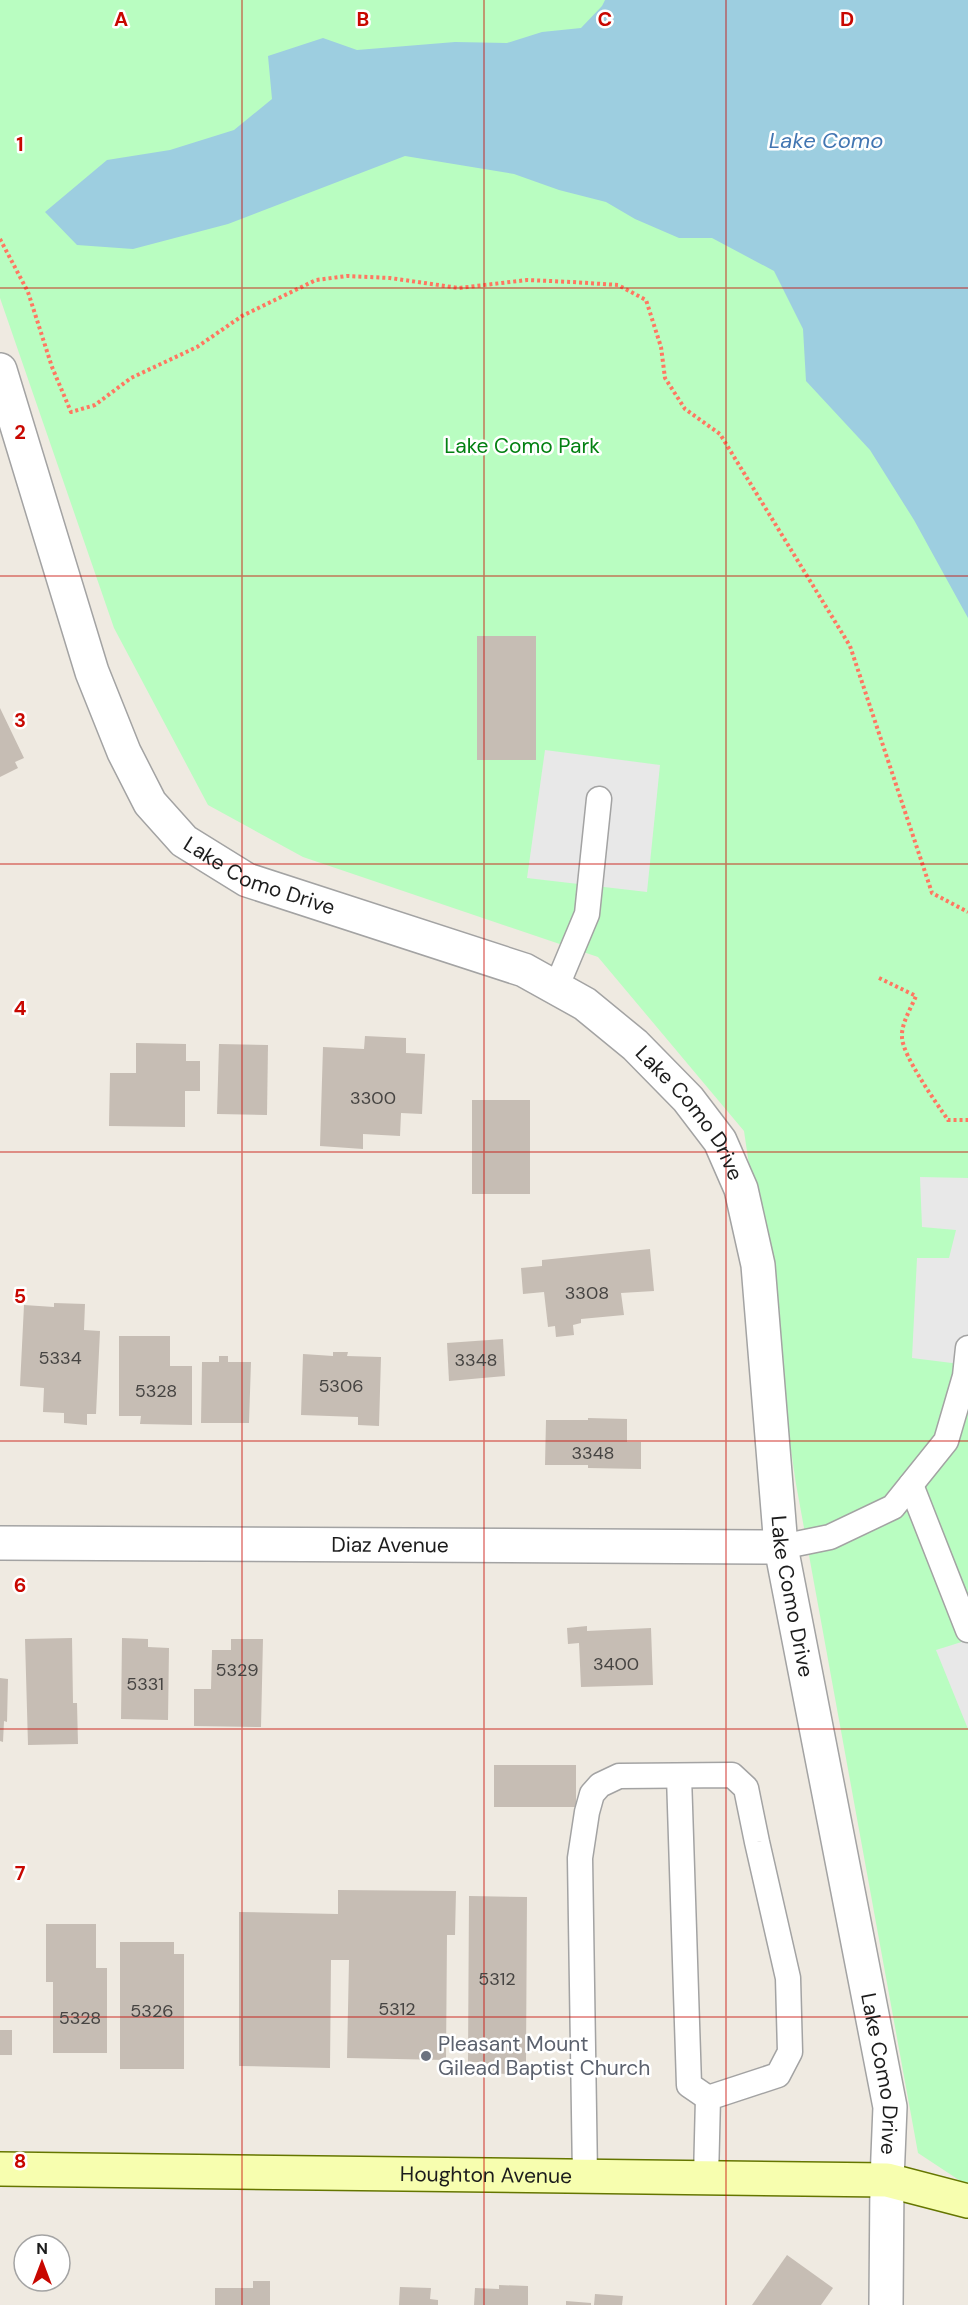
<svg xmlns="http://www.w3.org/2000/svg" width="968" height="2305" font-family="'DM Sans',sans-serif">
<rect width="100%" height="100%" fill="#efeae1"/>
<path fill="#b9fdc1" d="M0 0H968V2186L918 2153 796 1484 744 1131 598 957 303 857 208 805 114 628 0 298Z"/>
<g fill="#e8e8e8">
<path d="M545 750 660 765 647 892 527 878Z"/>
<path d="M920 1177 968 1178V1365L912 1358 917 1258H949L956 1230 922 1227Z"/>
<path d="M968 1640V1729L936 1650Z"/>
</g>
<path fill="#9dcee0" d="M605 0H968V618L914 520 870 450 806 381 803 329 774 271 712 238H679L635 219 606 202 559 190 514 174 405 156 228 224 133 249 77 245 45 212 107 160 170 150 234 130 272 99 268 56 323 38 357 50 455 42 507 43 542 32 581 28 602 6Z"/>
<g fill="#c6bdb4">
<rect x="477" y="636" width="59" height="124"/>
<path d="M0 708 24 758 15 762 18 768 0 777Z"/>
<path d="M365 1036 406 1038V1053L425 1054 422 1114 401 1113 400 1136 363 1134V1149L320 1146 323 1047 364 1049Z"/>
<path d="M136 1043 186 1044V1061H200V1091H185V1127L109 1126 110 1073H136Z"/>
<path d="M219 1044 268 1045 267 1115 217 1114Z"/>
<rect x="472" y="1100" width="58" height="94"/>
<path d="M650 1249 654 1291 621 1293 624 1315 581 1319V1323L573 1325 574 1335 556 1337 555 1326 548 1327 544 1292 523 1294 521 1268 542 1266V1260Z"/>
<path d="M54 1303 85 1304 84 1330 100 1331 96 1414H87V1425L64 1423V1413L43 1412 44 1388 20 1386 24 1305 54 1307Z"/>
<path d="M119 1336H170V1366H192V1425L140 1424 141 1416H119Z"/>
<path d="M503 1339 505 1376 449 1381 447 1343Z"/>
<path d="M333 1352H348L347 1356 381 1357 379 1426 358 1425V1417L301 1415 303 1354 333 1356Z"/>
<path d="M219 1356H228V1362H251L249 1423H201L202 1362H219Z"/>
<path d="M588 1418 627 1419V1442H641V1469L588 1468V1465H545L546 1420H588Z"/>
<path d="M587 1626V1631L651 1628 653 1685 581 1687 579 1643 568 1644 567 1628Z"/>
<path d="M72 1638 73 1703H77L78 1744 28 1745 25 1639Z"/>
<path d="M122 1638 148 1639V1647L169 1648 168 1720 121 1719Z"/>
<path d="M231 1639H263L261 1727 194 1726V1689H211L212 1650H231Z"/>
<path d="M0 1678 8 1679 7 1722 4 1721 3 1742 0 1741Z"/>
<rect x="494" y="1765" width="82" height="42"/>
<path d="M338 1890 456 1891 455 1935H447L446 2060 347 2058 349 1960H331L330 2068 239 2066V1912L338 1914Z"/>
<path d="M469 1896 527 1897 526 2062H511V2074L481 2073V2062H468Z"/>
<path d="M46 1924H96V1968H107V2053H53V1982H46Z"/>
<path d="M120 1942H174V1954H184V2069H120Z"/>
<rect x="0" y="2030" width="12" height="25"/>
<path d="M787 2255 833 2288 821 2305H752Z"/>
<path d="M253 2281H270V2305H215V2288H253Z"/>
<path d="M499 2285 528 2286V2305H474L475 2288 499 2289Z"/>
<path d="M400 2287 431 2288 430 2299 438 2300V2305H399Z"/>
<path d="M595 2294 623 2296 622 2305H594Z"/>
<path d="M566 2301 591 2303V2305H566Z"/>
</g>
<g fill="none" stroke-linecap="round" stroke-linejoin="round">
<g stroke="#a3a3a3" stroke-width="27">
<g id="lane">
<path d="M556 988 587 914 599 799"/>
<path d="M911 1485 968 1630"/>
<path d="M781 1547 830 1537 893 1507 946 1441 965 1376 968 1348"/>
<path d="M679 1776 689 2085 708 2098"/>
<path d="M585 2176 580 1858 587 1812 592 1794 600 1785 619 1776 732 1775 746 1788 757 1842 788 1978 790 2052 778 2075 708 2098 706 2178"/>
</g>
</g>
<g stroke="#a3a3a3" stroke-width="36">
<g id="street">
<path id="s1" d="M0 370 92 672 124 752 150 803 184 841 247 880 524 970 585 1004 635 1045 688 1099 720 1141 741 1189 758 1265 781 1547 890 2107 887 2180 886 2305"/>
<path id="s2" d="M0 1543 781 1547"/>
</g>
</g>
<g stroke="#657600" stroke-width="36">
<g id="secondary">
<path id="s3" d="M0 2169 887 2180 968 2201"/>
</g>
</g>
<g stroke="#ff7761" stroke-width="4" stroke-dasharray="3 3" stroke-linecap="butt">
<path d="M0 239 28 292 52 367 71 412 95 405 131 378 197 347 242 316 316 280 347 276 390 278 459 288 527 280 572 282 618 285 646 300 661 347 665 378 685 409 720 434 850 646 932 893 968 912"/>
<path d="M879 978 916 996C911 1008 901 1024 902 1037 902 1055 937 1104 948 1120H968"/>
</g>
<use href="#lane" stroke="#fff" stroke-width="24"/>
<use href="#street" stroke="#fff" stroke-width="33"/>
<use href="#secondary" stroke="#f7feaf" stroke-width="33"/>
</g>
<path fill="none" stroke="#c80700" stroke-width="1.5" stroke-opacity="0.55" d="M242 0V2305M484 0V2305M726 0V2305M0 288H968M0 576H968M0 864H968M0 1152H968M0 1441H968M0 1729H968M0 2017H968"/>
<circle fill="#6b7280" stroke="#fff" stroke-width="2" cx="426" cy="2056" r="6"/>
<g text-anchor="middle" stroke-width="5" stroke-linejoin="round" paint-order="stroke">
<g font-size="18" fill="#464442">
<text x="373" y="1104">3300</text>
<text x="587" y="1299">3308</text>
<text x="60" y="1364">5334</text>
<text x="476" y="1366">3348</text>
<text x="341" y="1392">5306</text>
<text x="156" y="1397">5328</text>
<text x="593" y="1459">3348</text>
<text x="616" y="1670">3400</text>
<text x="237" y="1676">5329</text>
<text x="145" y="1690">5331</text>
<text x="497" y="1985">5312</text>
<text x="397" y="2015">5312</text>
<text x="152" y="2017">5326</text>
<text x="80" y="2024">5328</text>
</g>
<g font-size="21" fill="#038112" stroke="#fff">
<text x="522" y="453">Lake Como Park</text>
</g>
<g font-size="21" fill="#1c1c1c" stroke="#fff">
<text dy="7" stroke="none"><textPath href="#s1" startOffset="594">Lake Como Drive</textPath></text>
<text dy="7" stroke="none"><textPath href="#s1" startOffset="1098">Lake Como Drive</textPath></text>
<text dy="7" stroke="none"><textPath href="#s2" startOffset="390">Diaz Avenue</textPath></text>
<text dy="7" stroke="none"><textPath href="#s1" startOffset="1602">Lake Como Drive</textPath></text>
<text dy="7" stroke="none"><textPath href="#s1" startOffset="2088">Lake Como Drive</textPath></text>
<text dy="7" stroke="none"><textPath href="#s3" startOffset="486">Houghton Avenue</textPath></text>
</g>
<g font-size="21" fill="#5b616d" stroke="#fff" text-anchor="start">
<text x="438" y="2051">Pleasant Mount<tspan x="438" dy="24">Gilead Baptist Church</tspan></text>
</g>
<g font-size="22" font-style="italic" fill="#4276b2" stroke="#fff">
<text x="826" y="148">Lake Como</text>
</g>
</g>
<g font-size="20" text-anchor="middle" font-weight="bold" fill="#c80700" stroke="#fff" stroke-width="5" stroke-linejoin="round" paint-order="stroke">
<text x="121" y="26">A</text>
<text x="363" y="26">B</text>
<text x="605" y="26">C</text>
<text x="847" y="26">D</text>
<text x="20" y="151">1</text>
<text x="20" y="439">2</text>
<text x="20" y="727">3</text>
<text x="20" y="1015">4</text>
<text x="20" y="1303">5</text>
<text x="20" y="1592">6</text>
<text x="20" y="1880">7</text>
<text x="20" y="2168">8</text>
</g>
<g transform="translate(42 2263)"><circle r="28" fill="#ffffff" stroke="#a4a4a4" stroke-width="1.5"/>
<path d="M0-4.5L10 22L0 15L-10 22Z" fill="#c80700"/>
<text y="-9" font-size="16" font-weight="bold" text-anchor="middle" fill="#1c1c1c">N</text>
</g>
</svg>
